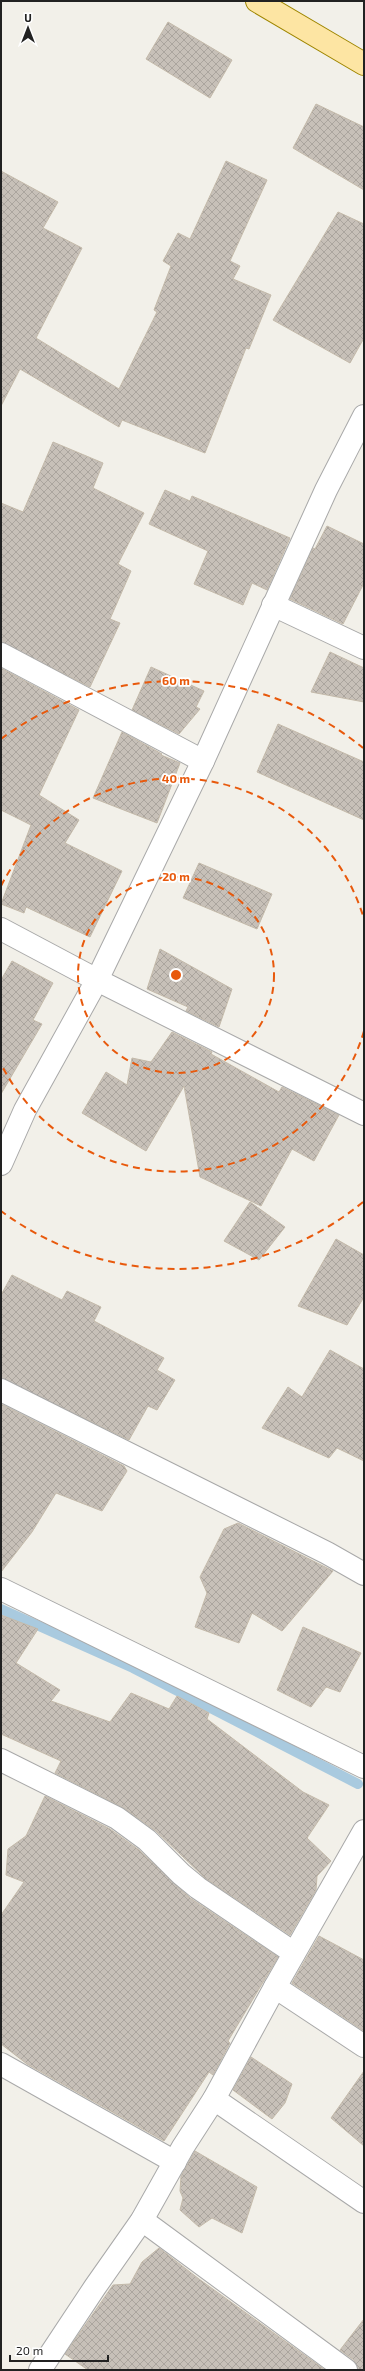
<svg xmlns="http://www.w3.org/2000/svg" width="365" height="2371" font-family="'Exo 2',sans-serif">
<defs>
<pattern id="building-cross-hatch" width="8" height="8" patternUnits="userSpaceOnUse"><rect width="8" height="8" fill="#c7c0b8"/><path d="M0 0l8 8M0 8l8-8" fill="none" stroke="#aba59e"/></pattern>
</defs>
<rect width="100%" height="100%" fill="#f2f0e9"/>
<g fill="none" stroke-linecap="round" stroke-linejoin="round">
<path stroke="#a9cadf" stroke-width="10" d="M1 1609 133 1668 358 1784"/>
</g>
<g fill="url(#building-cross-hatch)" stroke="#c4baaa">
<path d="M168 22 232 60 210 98 146 59Z"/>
<path d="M316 104 364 127V190L293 148Z"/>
<path d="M226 161 267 180 230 261 240 266 233 279 271 295 249 349 246 348 205 453 122 420 119 427 20 369 1 406V171L58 202 43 228 82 248 36 338 119 389 157 312 154 310 171 266 163 261 178 233 190 239Z"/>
<path d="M338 212 364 224V338L350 363 273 320Z"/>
<path d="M53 442 103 463 93 488 144 513 118 564 131 571 110 619 120 623 90 687 1 642V503L23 512Z"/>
<path d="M165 490 190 501 192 496 290 538 267 590 252 583 243 605 194 584 208 551 149 524Z"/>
<path d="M327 526 364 544V583L343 624 290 599 313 548 315 549Z"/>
<path d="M330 652 364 668V702L311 692Z"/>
<path d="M151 667 204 691 196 707 200 709 179 734 132 710Z"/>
<path d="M1 668 79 710 39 795 79 820 65 843 122 871 90 937 26 907 24 913 1 904 31 825 1 810Z"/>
<path d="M278 724 364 762V820L257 772Z"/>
<path d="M122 732 162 754 161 755 180 763 157 823 93 798Z"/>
<path d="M199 863 272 894 257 929 183 898Z"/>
<path d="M160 949 232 989 219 1027 186 1011 188 1007 147 989Z"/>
<path d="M12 961 53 983 33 1020 42 1024 1 1094V980Z"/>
<path d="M172 1032 212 1052 211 1054 279 1092 282 1087 339 1115 314 1161 292 1149 261 1206 200 1177 184 1086 146 1151 82 1113 106 1072 127 1085 132 1058 151 1062Z"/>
<path d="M250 1202 285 1227 259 1260 224 1241Z"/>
<path d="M336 1239 364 1255V1297L347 1325 298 1306Z"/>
<path d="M12 1275 62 1300 67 1291 101 1307 94 1321 164 1358 157 1370 175 1380 157 1410 148 1406 129 1440 1 1378V1295Z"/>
<path d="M330 1350 364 1369V1461L337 1448 329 1458 262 1428 288 1387 302 1397Z"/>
<path d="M1 1404 124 1466 127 1471 102 1511 56 1493 32 1532 1 1572Z"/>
<path d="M238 1523 333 1571 282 1631 252 1613 239 1643 195 1627 207 1593 200 1577 224 1529Z"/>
<path d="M1 1615 38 1629 16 1663 60 1690 51 1701 110 1722 131 1693 169 1709 177 1696 209 1713 207 1719 303 1792 329 1805 307 1838 331 1861 317 1876 316 1890 290 1935 205 1878 156 1831 124 1808 55 1773 61 1761 1 1734Z"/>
<path d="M303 1627 361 1653 340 1692 326 1687 311 1707 277 1690Z"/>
<path d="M45 1796 110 1829 139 1850 190 1898 278 1957 228 2041 230 2043 213 2075 209 2072 164 2141 27 2064 1 2044V1915L24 1882 6 1875 8 1849 26 1836Z"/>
<path d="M319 1936 364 1960V2031L292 1983Z"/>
<path d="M251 2057 292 2084 285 2103 272 2119 233 2090Z"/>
<path d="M364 2071V2146L331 2118Z"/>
<path d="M195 2151 257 2187 242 2233 212 2218 199 2227 180 2210 183 2198 180 2191 181 2176Z"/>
<path d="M159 2248 199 2279 325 2370H88L65 2354 113 2285 130 2284 142 2262Z"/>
<path d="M364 2319V2370H358L354 2360 340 2350Z"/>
</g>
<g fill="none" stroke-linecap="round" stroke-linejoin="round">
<g stroke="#a9a9a9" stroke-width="24">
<g id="minor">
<path d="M273 605 364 648"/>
<path d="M1 654 203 761"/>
<path d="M1 929 97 980 364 1114"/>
<path d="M1 1164 25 1110 97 980 203 761 326 490 364 416"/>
<path d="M1 1390 327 1553 364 1574"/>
<path d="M1 1589 364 1767"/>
<path d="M1 1760 117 1818 147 1840 181 1874 198 1888 294 1953"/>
<path d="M275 1987 364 2046"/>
<path d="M1 2064 175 2162"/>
<path d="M214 2099 364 2202"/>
<path d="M142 2220 346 2370"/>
<path d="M40 2370 95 2287 142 2220 183 2147 214 2099 275 1987 364 1831"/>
</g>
</g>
<g stroke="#9f8600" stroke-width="24">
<path id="primary" d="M257 1 364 64"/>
</g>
<use href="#minor" stroke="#fff" stroke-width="22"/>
<use href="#primary" stroke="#fde5a3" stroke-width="22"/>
</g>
<g fill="none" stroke="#e8590c" stroke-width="2" stroke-dasharray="7 5">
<circle cx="176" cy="975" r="98"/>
<path d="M364 1031A196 196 0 0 1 1 1064M1 886A196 196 0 0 1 364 919"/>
<path d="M363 1202A294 294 0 0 1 1 1211M1 739A294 294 0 0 1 363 748"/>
</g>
<circle cx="176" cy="975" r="6" fill="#e8590c" stroke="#fff" stroke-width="2"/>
<g font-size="12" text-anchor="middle" font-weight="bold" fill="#e8590c" stroke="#fff" stroke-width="3.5" stroke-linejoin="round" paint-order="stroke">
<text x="176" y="685">60 m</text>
<text x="176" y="783">40 m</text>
<text x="176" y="881">20 m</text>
</g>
<rect width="365" height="2371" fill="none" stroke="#222222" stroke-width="4"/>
<g transform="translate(28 28)" stroke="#ffffff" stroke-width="3" paint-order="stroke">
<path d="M0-3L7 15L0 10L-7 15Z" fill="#222222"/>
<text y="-6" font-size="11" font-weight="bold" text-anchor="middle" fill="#222222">U</text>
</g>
<path d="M10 2355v6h98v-6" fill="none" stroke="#222222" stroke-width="2"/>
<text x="16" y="2355" font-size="12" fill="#222222" stroke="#ffffff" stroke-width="3" paint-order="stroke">20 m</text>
</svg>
